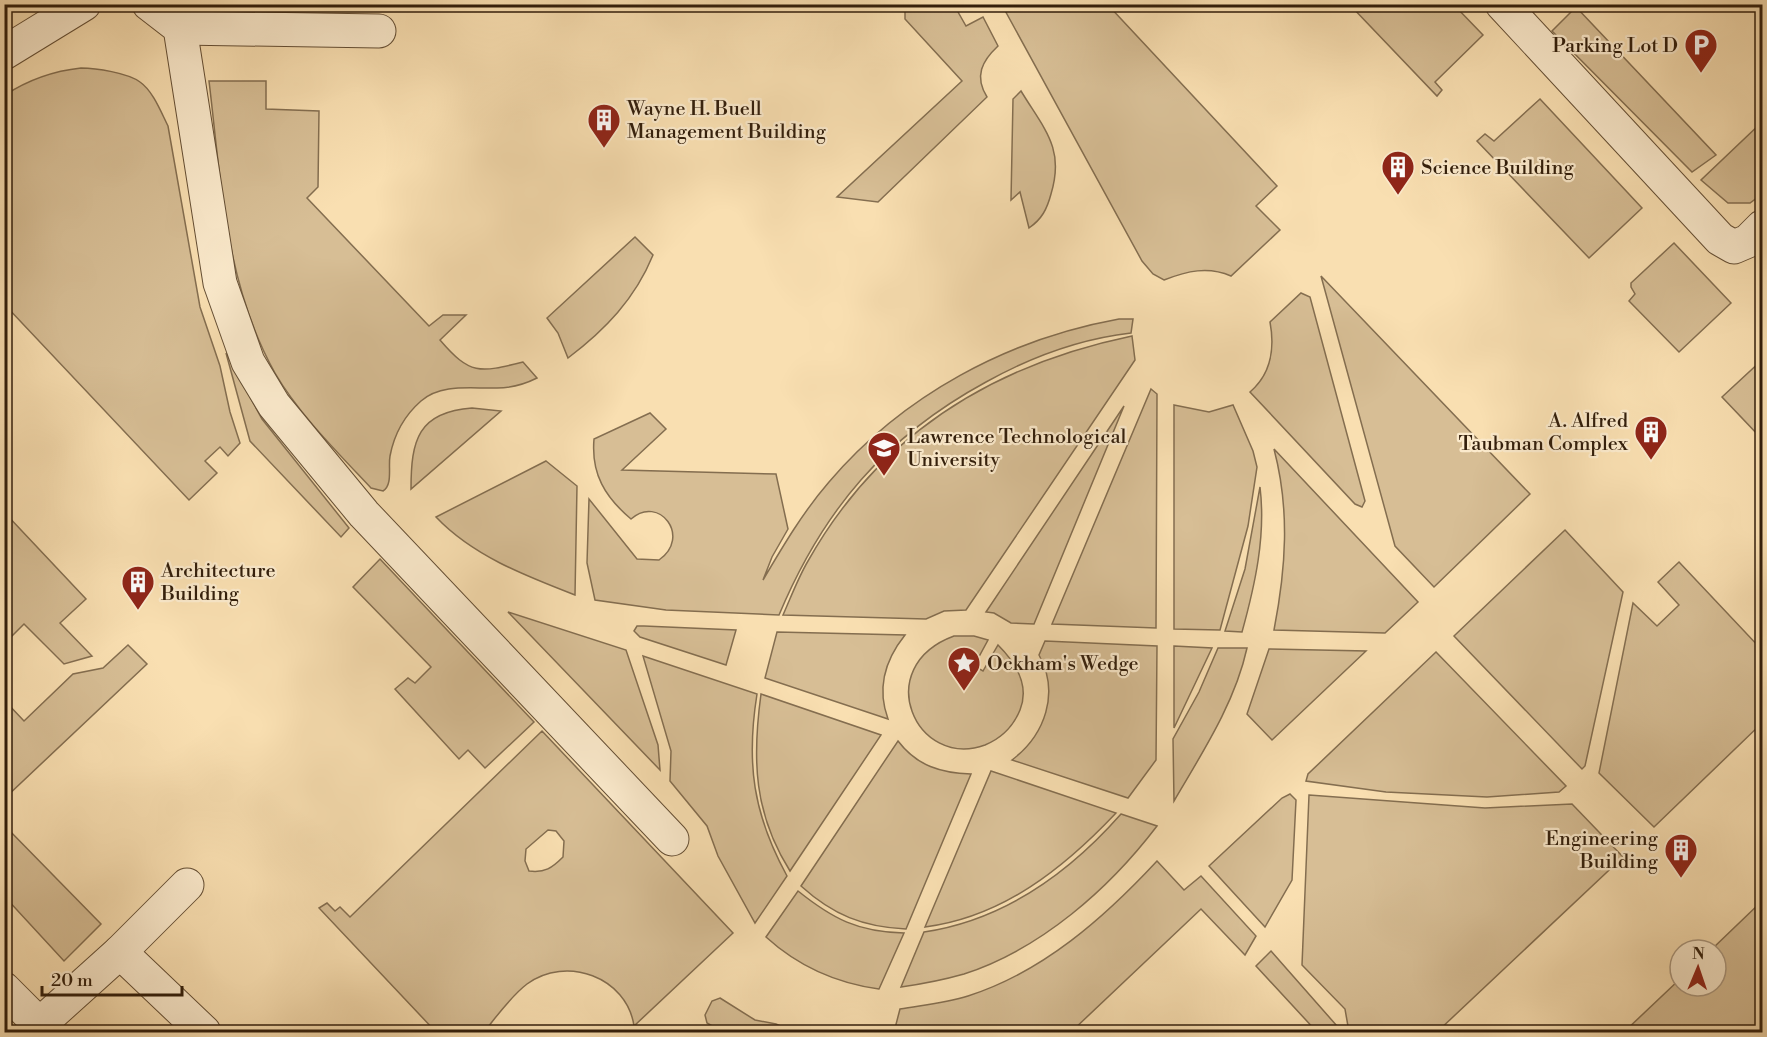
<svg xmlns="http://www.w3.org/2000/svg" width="1767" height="1037" font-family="'Libre Bodoni',serif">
<rect width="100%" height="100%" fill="#f9dfb1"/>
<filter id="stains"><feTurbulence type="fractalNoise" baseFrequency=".00333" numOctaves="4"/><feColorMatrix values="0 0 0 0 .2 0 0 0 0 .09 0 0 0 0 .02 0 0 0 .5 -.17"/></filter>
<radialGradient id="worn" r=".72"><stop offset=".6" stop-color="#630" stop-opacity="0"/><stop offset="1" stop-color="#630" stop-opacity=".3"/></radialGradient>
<g fill="#d7be95" stroke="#846e50" stroke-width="1.5" fill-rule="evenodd">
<path d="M905 5H954L966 26 983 17 998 46C982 61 974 76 987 97L878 202 837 197 962 81 905 19Z"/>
<path d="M1002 5H1108L1277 186 1256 206 1280 230 1231 276C1208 266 1187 271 1164 280L1153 274 1142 261Z"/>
<path d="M1350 5H1454L1483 35 1435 82 1442 90 1437 96Z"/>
<path d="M1576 7 1716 155 1692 172 1552 31Z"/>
<path d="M81 68C96 68 128 73 140 82 153 91 161 112 168 126L200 307 220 366 230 412 240 443 228 456 220 447 205 461 217 473 189 500 5 305V95C28 80 53 71 81 68Z"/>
<path d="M209 81H266V109L319 111 318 187 307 198 429 326 443 315H466L440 340C470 375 479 373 523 362L537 378C525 384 511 388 497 388 472 389 442 383 421 401 405 415 394 435 390 456 388 467 393 485 383 491L371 488C339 454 298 413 275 373 225 284 221 180 209 81Z"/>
<path d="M1021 91C1044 129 1065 148 1051 194 1047 209 1042 219 1029 228L1020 192 1011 200 1013 99Z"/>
<path d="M1540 99 1642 208 1589 258 1477 141 1485 134 1494 141Z"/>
<path d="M1762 122V194L1750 203H1728L1701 180Z"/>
<path d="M635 237 653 255C635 299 605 330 568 358L558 333 547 318Z"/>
<path d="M1674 243 1731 303 1679 352 1629 301 1635 294 1631 287V283Z"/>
<path d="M1321 276 1530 494 1434 587 1395 546Z"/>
<path d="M1301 293 1310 297 1365 501 1362 507 1355 504 1250 392C1271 374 1275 349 1270 322Z"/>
<path d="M1119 319H1133L1131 333C1079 339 1031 357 986 382 885 437 823 510 779 615L666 610 595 600 587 563 589 499 637 559 659 560C692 537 659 494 631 519 605 497 591 474 594 439L650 413 666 429 622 470 776 474 788 529 772 557 763 580C783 546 803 512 829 482 903 395 1008 339 1119 319Z"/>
<path d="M1132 336 1135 360 966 610 944 611 926 619 783 615C791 597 798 578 808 561 879 435 992 365 1132 336Z"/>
<path d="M226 353 262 419 349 528 341 537 250 441Z"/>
<path d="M1762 360V439L1722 397Z"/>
<path d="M1151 389 1157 394 1156 628 1052 624Z"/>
<path d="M1174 405 1209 412 1233 405 1253 451 1257 467 1248 526 1220 630 1174 629Z"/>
<path d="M1124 406 1034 624 1011 623 994 613 986 612Z"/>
<path d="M472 408 501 411 411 489C411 440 418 412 472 408Z"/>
<path d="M1274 449 1418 602 1385 633 1274 630C1286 568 1290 510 1274 449Z"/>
<path d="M546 461 577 486 575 595C526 576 473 556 436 517Z"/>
<path d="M1260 487C1266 536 1255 585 1242 632L1225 631 1245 569Z"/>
<path d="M5 513 86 599 60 623 92 656 64 664 24 624 5 643Z"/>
<path d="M1565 530 1623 592 1585 766 1582 769 1454 636Z"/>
<path d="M380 559 534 722 485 768 468 750 459 759 395 689 408 678 415 683 431 667 353 587Z"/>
<path d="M1679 562 1762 650V723L1654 827 1599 773 1633 603 1657 626 1679 605 1658 582Z"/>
<path d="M508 612 626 650 658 745 660 770Z"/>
<path d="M637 626H644L736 630 726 665 640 637 634 631Z"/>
<path d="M777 632 905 635C885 660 877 689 888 719L765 678Z"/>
<path d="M954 636H974L988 640 974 666 983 671 998 645C1015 662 1030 685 1020 710 1013 727 1002 738 985 745 916 770 870 667 954 636Z"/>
<path d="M1045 641 1157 646 1156 760 1128 798 1012 760C1045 735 1060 693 1039 655Z"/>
<path d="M128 645 147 664 5 798V701L24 721 73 674 103 668Z"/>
<path d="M1174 646 1212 648 1174 728Z"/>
<path d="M1218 648H1247C1235 703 1202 753 1174 801L1173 739 1199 692Z"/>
<path d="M1269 649 1366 651 1272 740 1247 714Z"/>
<path d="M1436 652 1566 786 1559 792 1487 797 1386 792 1306 781 1308 774Z"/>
<path d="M643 656 757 694C746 763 753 814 787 876L755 923 718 856 707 826 670 781 671 751Z"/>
<path d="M761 694 881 735 790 871C754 814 752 760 761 694Z"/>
<path d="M542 731 733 933 634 1026C627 977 566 955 527 984 510 997 497 1016 484 1032H436L319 908 327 903 335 911 340 907 350 917ZM548 830 556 831 564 841 563 857C552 868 545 873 529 871L525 861 526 849Z"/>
<path d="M898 741C917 766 941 773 971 774L906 929C863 927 833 915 801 886Z"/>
<path d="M991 771 1116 813C1064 868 1003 917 925 927Z"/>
<path d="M1290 794 1296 800 1292 880 1265 927 1209 866 1282 798Z"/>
<path d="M1309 795 1485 808 1572 804 1623 857 1437 1032H1349L1345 1009 1302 965Z"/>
<path d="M1121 814 1157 826C1109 889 1041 949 964 974 943 980 922 984 901 987L924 932C1004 920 1069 873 1121 814Z"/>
<path d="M5 826 101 924 64 961 5 897Z"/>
<path d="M1157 861 1184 890 1201 876 1256 936 1245 955 1201 909 1071 1032H894L900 1009C923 1005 946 1003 968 996 1043 972 1104 918 1157 861Z"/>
<path d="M798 891C833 919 858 932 904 933L879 989C835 983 799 967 766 937Z"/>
<path d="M1762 901V1032H1624L1680 979V986H1716V950H1711Z"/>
<path d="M1271 951 1337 1026 1336 1032H1317L1256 966Z"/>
<path d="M720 998 755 1020 776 1024 794 1032H723L707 1023 705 1015 712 1001Z"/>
</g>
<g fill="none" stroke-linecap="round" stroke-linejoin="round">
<g stroke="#644e34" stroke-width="35">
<g id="minor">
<path d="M149 4 180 28 220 283 248 362 274 405 364 514 672 839"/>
<path d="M1502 4 1720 239 1734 247 1748 241 1762 227"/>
<path d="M180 28 379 31"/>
<path d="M4 53 84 4"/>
<path d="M120 952 187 885"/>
<path d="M4 989 47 1032"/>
<path d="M39 1025 120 952 204 1032"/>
</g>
</g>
<use href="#minor" stroke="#fbeacc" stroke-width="33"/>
</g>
<defs>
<g id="parking-pin" transform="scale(1.725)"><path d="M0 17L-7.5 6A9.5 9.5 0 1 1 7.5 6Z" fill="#8f2418" stroke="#fbeacc"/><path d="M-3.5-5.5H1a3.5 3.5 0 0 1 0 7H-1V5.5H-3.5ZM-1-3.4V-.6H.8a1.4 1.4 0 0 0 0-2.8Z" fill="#fff"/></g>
<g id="building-pin" transform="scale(1.725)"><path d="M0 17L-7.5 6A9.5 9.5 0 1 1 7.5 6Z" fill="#8f2418" stroke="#fbeacc"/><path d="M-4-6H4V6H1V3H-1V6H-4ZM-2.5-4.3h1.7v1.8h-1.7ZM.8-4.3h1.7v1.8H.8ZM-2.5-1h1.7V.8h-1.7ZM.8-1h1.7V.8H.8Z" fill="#fff"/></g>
<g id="university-pin" transform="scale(1.725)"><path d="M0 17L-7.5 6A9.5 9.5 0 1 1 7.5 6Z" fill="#8f2418" stroke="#fbeacc"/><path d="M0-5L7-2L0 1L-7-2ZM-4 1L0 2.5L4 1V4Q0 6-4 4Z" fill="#fff"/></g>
<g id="sight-pin" transform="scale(1.725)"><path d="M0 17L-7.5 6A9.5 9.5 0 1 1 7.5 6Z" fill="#8f2418" stroke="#fbeacc"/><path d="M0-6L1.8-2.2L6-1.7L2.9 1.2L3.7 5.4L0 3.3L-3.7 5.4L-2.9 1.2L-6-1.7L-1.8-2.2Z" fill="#fff"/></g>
</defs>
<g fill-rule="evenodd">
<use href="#parking-pin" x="1701" y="45"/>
<use href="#building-pin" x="604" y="120"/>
<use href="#building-pin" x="1398" y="167"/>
<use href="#building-pin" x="1651" y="432"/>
<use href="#university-pin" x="884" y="448"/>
<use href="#building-pin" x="138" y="582"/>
<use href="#sight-pin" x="964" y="663"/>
<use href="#building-pin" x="1681" y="850"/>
</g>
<g text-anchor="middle" stroke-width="4.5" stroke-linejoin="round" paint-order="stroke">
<g font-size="20" fill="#321e0b" stroke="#fbeacc" text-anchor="start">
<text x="1678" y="52" text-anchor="end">Parking Lot D</text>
<text x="627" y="115">Wayne H. Buell<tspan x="627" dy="23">Management Building</tspan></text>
<text x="1421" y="174">Science Building</text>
<text x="1628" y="427" text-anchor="end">A. Alfred<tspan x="1628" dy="23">Taubman Complex</tspan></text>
<text x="907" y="443">Lawrence Technological<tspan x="907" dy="23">University</tspan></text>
<text x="161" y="577">Architecture<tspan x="161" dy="23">Building</tspan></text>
<text x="987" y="670">Ockham's Wedge</text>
<text x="1658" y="845" text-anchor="end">Engineering<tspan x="1658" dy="23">Building</tspan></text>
</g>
</g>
<rect width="1767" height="1037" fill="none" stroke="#f9dfb1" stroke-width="24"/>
<rect x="6" y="6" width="1755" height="1025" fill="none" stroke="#321e0b" stroke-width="3"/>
<rect x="12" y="12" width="1743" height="1013" fill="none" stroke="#321e0b" stroke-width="1.5"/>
<g transform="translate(1698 968) rotate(2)"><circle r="28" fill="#fbeacc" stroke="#ab987f" stroke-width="1.5"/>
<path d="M0-4.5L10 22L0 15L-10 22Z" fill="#8f2418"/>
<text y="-9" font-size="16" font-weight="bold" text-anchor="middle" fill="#321e0b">N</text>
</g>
<path d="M42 986v9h140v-9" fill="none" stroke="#321e0b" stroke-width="3"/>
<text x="51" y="986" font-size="18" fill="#321e0b" stroke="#fbeacc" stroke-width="4.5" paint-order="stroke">20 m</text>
<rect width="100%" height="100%" filter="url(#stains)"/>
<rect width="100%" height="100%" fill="url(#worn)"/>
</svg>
